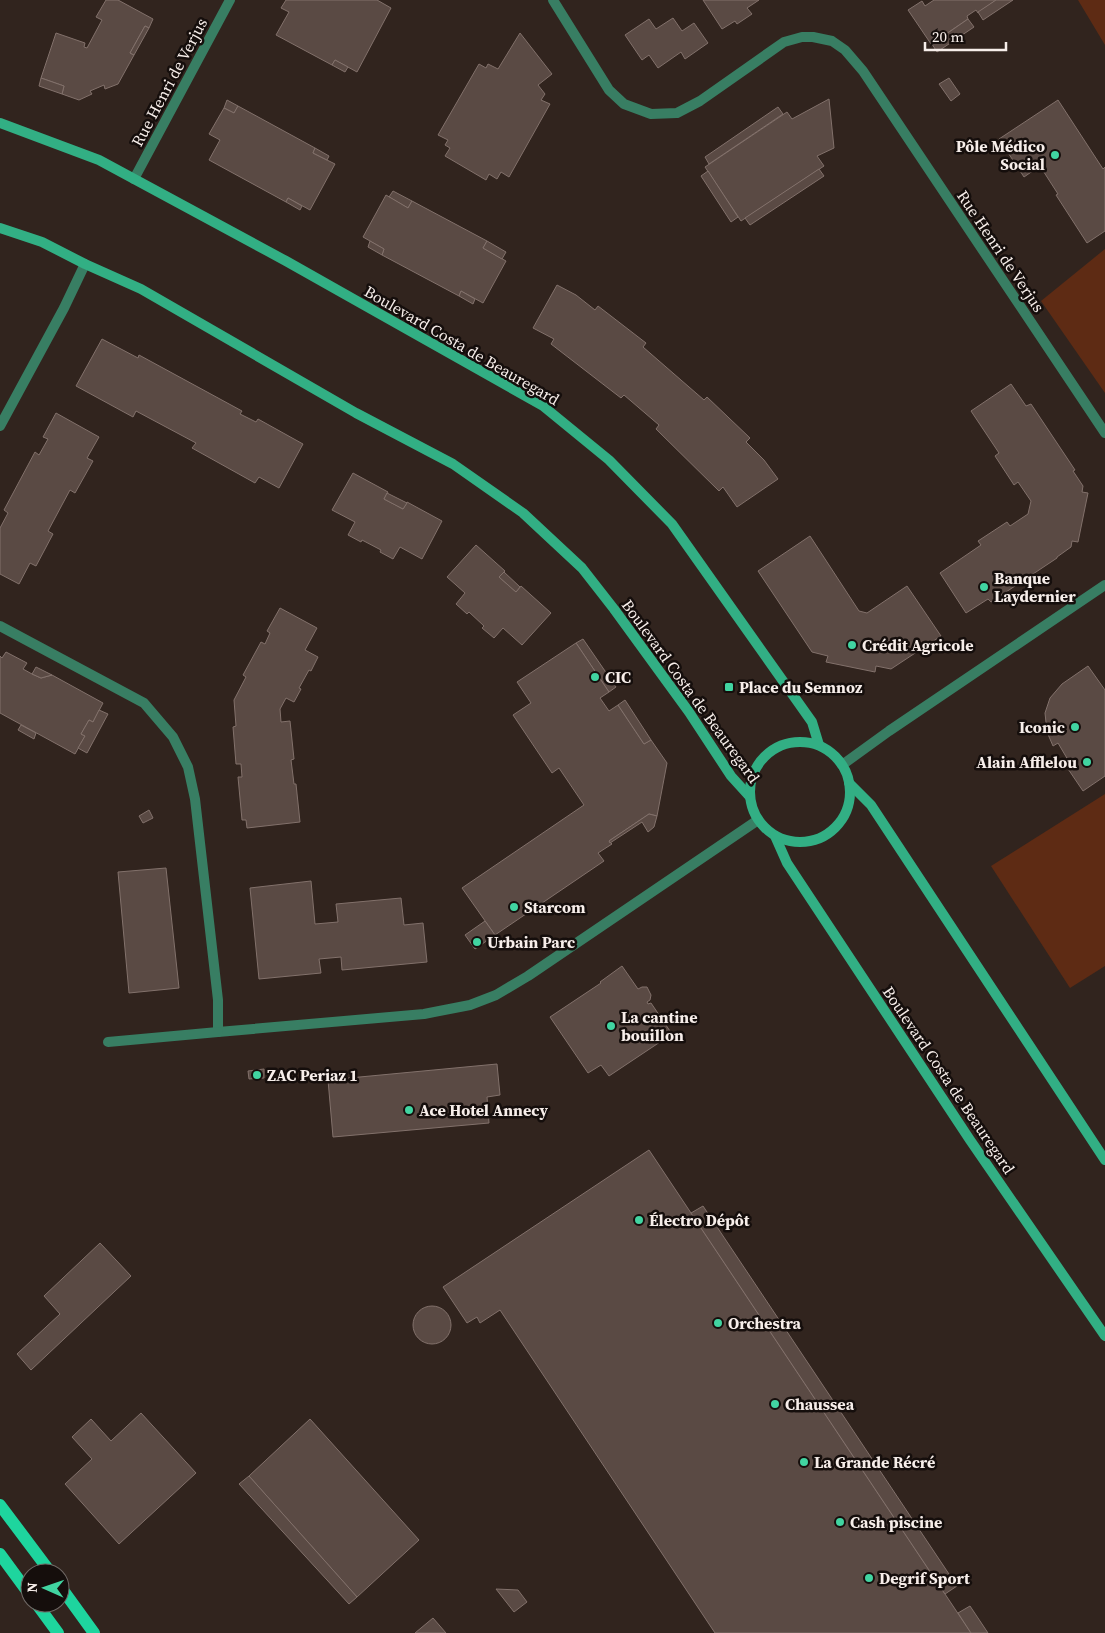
<svg xmlns="http://www.w3.org/2000/svg" width="1105" height="1633" font-family="'Source Serif 4',serif">
<rect width="100%" height="100%" fill="#31241e"/>
<g fill="#5e2b14">
<path d="M1078 0H1105V45Z"/>
<path d="M1105 249V393L1041 301Z"/>
<path d="M1105 794V966L1070 988 991 866Z"/>
</g>
<g fill="#5a4a44" stroke="#82716b">
<path d="M106 0H118L153 19 149 28 145 26 130 53 134 55 118 84 105 89 104 85 90 91 92 94 79 100 62 94 64 86 41 78 56 33 85 43 84 47 87 48 102 20 96 17Z"/>
<path d="M286 0H377L391 8 357 72 335 60 332 65 276 35 289 12 281 8Z"/>
<path d="M703 0H759L747 8 752 14 737 24 735 21 722 29Z"/>
<path d="M934 0H996L978 13 976 10 967 16 968 19 931 44 908 10 922 1 925 6Z"/>
<path d="M996 0H1013L983 20 978 12Z"/>
<path d="M673 18 682 31 694 23 708 43 685 59 681 52 658 68 649 55 642 60 625 35 649 19 656 29Z"/>
<path d="M968 19 974 27 937 52 932 44Z"/>
<path d="M145 26 149 28 134 55 130 53Z"/>
<path d="M520 33 552 74 538 85 545 94 541 100 550 104 509 177 501 172 497 179 489 174 486 180 445 156 450 148 445 145 448 140 438 135 479 64 486 68 488 64 498 69Z"/>
<path d="M335 60 348 67 345 72 332 65Z"/>
<path d="M41 78 64 86 62 94 39 86Z"/>
<path d="M949 78 960 94 951 101 939 84Z"/>
<path d="M829 99 834 148 817 156 824 166 741 221 705 167 787 112 792 119Z"/>
<path d="M227 100 238 106 234 113 224 108Z"/>
<path d="M1058 100 1103 169 1105 167V231L1087 243 1056 195 1058 194 1040 166 1024 177 999 139Z"/>
<path d="M238 106 315 148 313 153 335 164 310 210 288 198 286 202 209 160 220 140 209 134 224 108 234 113Z"/>
<path d="M778 107 783 114 709 164 705 157Z"/>
<path d="M315 148 329 156 327 160 313 153Z"/>
<path d="M819 169 824 176 750 225 745 218Z"/>
<path d="M708 171 738 217 731 222 701 176Z"/>
<path d="M393 191 412 201 408 208 389 197Z"/>
<path d="M386 195 408 208 412 201 487 241 483 248 506 261 483 303 461 291 459 296 382 255 384 249 363 237Z"/>
<path d="M288 198 302 206 300 210 286 202Z"/>
<path d="M370 241 384 249 382 255 368 247Z"/>
<path d="M487 241 506 252 502 259 483 248Z"/>
<path d="M557 285 576 295 595 310 598 306 646 343 643 347 704 400 707 397 750 438 746 442 764 460 778 479 737 507 723 487 719 491 656 429 659 425 624 395 621 398 551 344 554 339 533 328Z"/>
<path d="M461 291 475 299 473 304 459 296Z"/>
<path d="M102 339 138 358 139 355 242 411 240 414 256 422 258 419 303 444 279 488 259 477 255 483 192 448 196 443 136 411 133 417 76 386Z"/>
<path d="M1011 384 1026 406 1031 404 1075 470 1073 471 1083 486 1082 492 1088 493 1078 542 1072 541 1071 547 1057 557V558L991 602 988 599 966 613 940 573 981 545 978 541 1007 522 1010 526 1028 514 1031 501 1018 482 1014 485 995 456 999 453 971 411Z"/>
<path d="M56 413 99 437 87 458 93 461 75 493 70 490 48 531 53 534 36 566 30 563 19 584 0 574V528L8 513 4 510 35 452 39 455 48 439 43 437Z"/>
<path d="M353 473 388 492 384 499 403 509 407 502 442 521 422 559 400 547 393 559 380 552 381 550 362 540 361 542 348 535 355 522 332 510Z"/>
<path d="M387 493 407 503 403 509 384 499Z"/>
<path d="M810 536 859 611 867 613 907 586 941 636 891 669 876 666 875 672 826 662 828 656 812 652 758 571Z"/>
<path d="M476 545 505 571 499 577 516 592 521 586 551 613 522 645 503 628 494 638 482 628 484 626 469 612 467 614 456 604 465 593 447 577Z"/>
<path d="M504 572 520 587 516 592 499 577Z"/>
<path d="M280 608 317 628 305 650 318 657 311 671 309 670 299 688 301 689 294 702 286 698 280 709 281 722 290 721 294 759 291 760 294 784H296L300 822 247 828 246 820H242L238 777H242L241 764H236L233 727 236 726 234 700 246 677 243 675 261 642 265 644 270 633 267 631Z"/>
<path d="M583 639 616 687 609 692 576 643Z"/>
<path d="M576 643 609 692 600 698 609 711 618 705 644 744 651 740 667 763 657 816 649 814 609 841 612 844 598 853 604 861 495 935 462 888 584 805 559 768 552 773 513 715 531 703 517 682Z"/>
<path d="M6 652 27 663 23 669 32 674 41 678 52 675 103 703 93 722 89 720 81 734 85 736 75 754 0 713V656L2 658Z"/>
<path d="M1088 666 1105 690V776L1083 791 1064 763 1068 760 1058 743 1053 746 1047 732 1045 713 1050 698 1062 684Z"/>
<path d="M36 667 52 675 41 678 32 674Z"/>
<path d="M625 700 651 740 644 744 618 705Z"/>
<path d="M99 710 108 714 87 753 78 748 85 736 81 734 89 720 93 722Z"/>
<path d="M21 725 36 733 34 739 18 730Z"/>
<path d="M149 810 153 818 143 823 139 816Z"/>
<path d="M649 814 657 816 654 827 648 832 642 822 610 843 609 841Z"/>
<path d="M166 868 179 988 129 993 118 872Z"/>
<path d="M311 881 315 924 338 922 336 904 401 898 404 925 423 923 427 962 342 970 341 957 319 959 321 973 259 979 250 888Z"/>
<path d="M485 921 495 935 475 949 465 935Z"/>
<path d="M622 966 638 989 642 987H647L651 995 650 1000 647 1002 648 1004 651 1003 672 1034 609 1076 601 1065 588 1073 550 1017 601 983 600 982Z"/>
<path d="M497 1064 500 1095 487 1097 489 1123 333 1137 328 1080Z"/>
<path d="M264 1069V1078L249 1079 248 1071Z"/>
<path d="M649 1150 971 1633H715L500 1310 480 1323 477 1317 467 1323 443 1287Z"/>
<path d="M703 1206 957 1586 945 1594 691 1213Z"/>
<path d="M100 1243 131 1276 31 1370 17 1354 60 1314 44 1296Z"/>
<circle cx="432" cy="1325" r="19"/>
<path d="M141 1413 196 1473 119 1544 65 1484 92 1459 72 1437 91 1419 111 1441Z"/>
<path d="M310 1419 419 1540 357 1597 249 1476Z"/>
<path d="M249 1476 357 1597 349 1604 239 1484Z"/>
<path d="M496 1589 518 1590 527 1602 514 1612Z"/>
<path d="M970 1606 988 1633H971L958 1613Z"/>
<path d="M433 1618 446 1633H415Z"/>
</g>
<g fill="none" stroke-linecap="round" stroke-linejoin="round">
<g stroke="#387e63" stroke-width="10">
<path d="M553 0 609 90 624 104 651 114 677 113 700 101 784 42 802 37H813L832 41 845 50 863 71 1105 433"/>
<path d="M134 179 230 0"/>
<path d="M0 426 64 308 85 264"/>
<path d="M0 626 144 703 173 737 188 767 195 799 218 1000V1032L424 1014 470 1005 496 995 528 976 758 820"/>
<path d="M842 765 889 731 1105 585"/>
<path d="M108 1042 218 1032"/>
</g>
<g stroke="#32af84" stroke-width="10">
<path d="M0 123 99 160 286 261 543 406 609 460 672 524 812 722 819 745"/>
<path d="M0 228 42 242 85 264 141 289 356 413 453 464 523 513 582 568 614 609 689 712 731 776 750 797"/>
<circle cx="800" cy="792" r="50"/>
<path d="M849 783 871 805 1105 1160"/>
<path d="M775 836 787 863 970 1140 1105 1336"/>
</g>
<g stroke="#1ed59e" stroke-width="12">
<path d="M0 1505 51 1573"/>
<path d="M0 1554 30 1595"/>
<path d="M60 1586 94 1633"/>
<path d="M36 1603 58 1633"/>
</g>
</g>
<g fill="#41d4a1" stroke="#150e0c" stroke-width="2">
<circle cx="1055" cy="155" r="5"/>
<circle cx="984" cy="587" r="5"/>
<circle cx="852" cy="645" r="5"/>
<circle cx="595" cy="677" r="5"/>
<rect x="724" y="682" width="10" height="10" rx="2.5"/>
<circle cx="1075" cy="727" r="5"/>
<circle cx="1087" cy="762" r="5"/>
<circle cx="514" cy="907" r="5"/>
<circle cx="477" cy="942" r="5"/>
<circle cx="611" cy="1026" r="5"/>
<circle cx="257" cy="1075" r="5"/>
<circle cx="409" cy="1110" r="5"/>
<circle cx="639" cy="1220" r="5"/>
<circle cx="718" cy="1323" r="5"/>
<circle cx="775" cy="1404" r="5"/>
<circle cx="804" cy="1462" r="5"/>
<circle cx="840" cy="1522" r="5"/>
<circle cx="869" cy="1578" r="5"/>
</g>
<g text-anchor="middle" stroke-width="5" stroke-linejoin="round" paint-order="stroke">
<g font-size="16" fill="#f7eeea" stroke="#150e0c">
<text transform="translate(169 82) rotate(-62)" y="6">Rue Henri de Verjus</text>
<text transform="translate(1001 251) rotate(56)" y="6">Rue Henri de Verjus</text>
<text transform="translate(462 345) rotate(30)" y="6">Boulevard Costa de Beauregard</text>
<text transform="translate(691 691) rotate(54)" y="6">Boulevard Costa de Beauregard</text>
<text transform="translate(949 1080) rotate(56)" y="6">Boulevard Costa de Beauregard</text>
</g>
<g font-size="16" font-weight="bold" fill="#f7eeea" stroke="#150e0c" text-anchor="start">
<text x="1045" y="152" text-anchor="end">Pôle Médico<tspan x="1045" dy="18">Social</tspan></text>
<text x="994" y="584">Banque<tspan x="994" dy="18">Laydernier</tspan></text>
<text x="862" y="651">Crédit Agricole</text>
<text x="605" y="683">CIC</text>
<text x="739" y="693">Place du Semnoz</text>
<text x="1065" y="733" text-anchor="end">Iconic</text>
<text x="1077" y="768" text-anchor="end">Alain Afflelou</text>
<text x="524" y="913">Starcom</text>
<text x="487" y="948">Urbain Parc</text>
<text x="621" y="1023">La cantine<tspan x="621" dy="18">bouillon</tspan></text>
<text x="267" y="1081">ZAC Periaz 1</text>
<text x="419" y="1116">Ace Hotel Annecy</text>
<text x="649" y="1226">Électro Dépôt</text>
<text x="728" y="1329">Orchestra</text>
<text x="785" y="1410">Chaussea</text>
<text x="814" y="1468">La Grande Récré</text>
<text x="850" y="1528">Cash piscine</text>
<text x="879" y="1584">Degrif Sport</text>
</g>
</g>
<g transform="translate(45 1588) rotate(272)"><circle r="24" fill="#150e0c" stroke="#6f6865"/>
<path d="M0-4L9 19L0 12L-9 19Z" fill="#41d4a1"/>
<text y="-8" font-size="14" font-weight="bold" text-anchor="middle" fill="#f7eeea">N</text>
</g>
<path d="M925 42v8h81v-8" fill="none" stroke="#f7eeea" stroke-width="2.5"/>
<text x="932" y="42" font-size="15" fill="#f7eeea" stroke="#150e0c" stroke-width="4" paint-order="stroke">20 m</text>
</svg>
